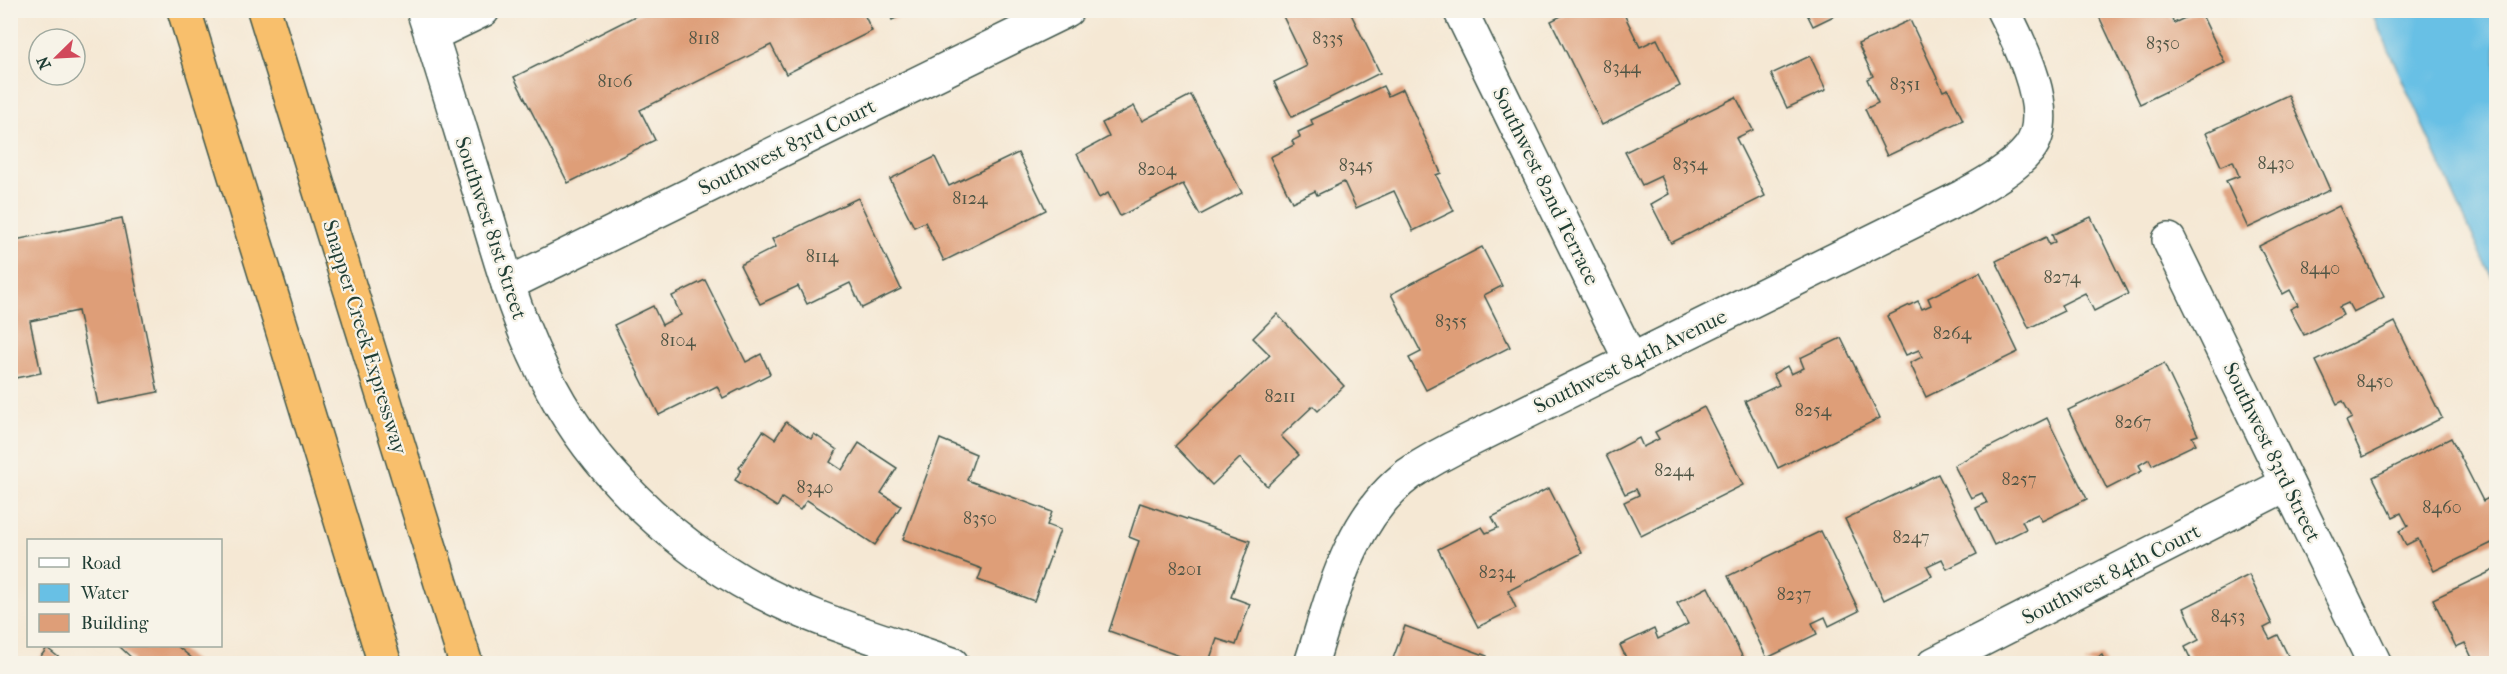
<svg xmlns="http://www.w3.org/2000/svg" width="2507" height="674" font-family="'IM FELL French Canon',serif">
<rect width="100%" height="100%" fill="#f7f3e8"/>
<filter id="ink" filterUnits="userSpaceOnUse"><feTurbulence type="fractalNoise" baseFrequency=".0167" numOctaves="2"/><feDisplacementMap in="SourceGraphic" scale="12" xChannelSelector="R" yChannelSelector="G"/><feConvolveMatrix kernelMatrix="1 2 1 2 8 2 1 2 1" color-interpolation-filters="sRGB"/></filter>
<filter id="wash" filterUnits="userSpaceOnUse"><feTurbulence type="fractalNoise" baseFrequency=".008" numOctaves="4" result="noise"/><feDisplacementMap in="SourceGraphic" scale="24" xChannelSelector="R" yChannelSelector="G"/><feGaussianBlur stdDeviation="1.35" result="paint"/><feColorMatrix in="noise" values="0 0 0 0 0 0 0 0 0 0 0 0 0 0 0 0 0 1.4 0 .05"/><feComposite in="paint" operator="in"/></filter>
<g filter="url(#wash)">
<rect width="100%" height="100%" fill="#f5e8d4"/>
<path fill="#68c0e5" stroke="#447e8c" stroke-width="1.5" d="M2371 11H2496V284L2482 257Z"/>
<g id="blocks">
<g fill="#de9e78">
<path d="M647 10H862L872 31 786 74 771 45 640 110 655 140 568 183 514 77Z"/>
<path d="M888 10H912L892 20Z"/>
<path d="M1280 10H1349L1380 73 1292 117 1274 82 1307 66Z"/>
<path d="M1573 10H1622L1640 47 1657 39 1680 86 1602 125 1551 21Z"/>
<path d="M1805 10H1846L1813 26Z"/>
<path d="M2096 10H2167L2174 23 2200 11 2225 63 2140 104Z"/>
<path d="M1910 20 1943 91 1948 89 1963 120 1887 156 1865 109 1878 103 1867 79 1873 76 1858 44Z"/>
<path d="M1810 56 1826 90 1787 108 1771 74Z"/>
<path d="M1383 86 1388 96 1403 89 1441 173 1436 175 1454 211 1413 231 1394 191 1356 208 1344 182 1317 195 1315 191 1292 202 1270 157 1294 145 1292 141 1300 137 1298 132 1313 125 1311 120Z"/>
<path d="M1191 95 1242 193 1200 215 1183 184 1120 216 1108 193 1099 198 1077 154 1109 137 1102 123 1134 106 1142 121Z"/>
<path d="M2288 95 2330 190 2248 228 2226 181 2239 176 2233 161 2221 166 2206 133Z"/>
<path d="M1736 97 1753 130 1736 138 1765 196 1671 243 1651 204 1669 194 1661 176 1642 185 1625 152Z"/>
<path d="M1018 153 1046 210 944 261 925 222 914 227 890 179 935 157 949 186Z"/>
<path d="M858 198 901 289 862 308 850 283 807 304 798 286 760 304 740 265 776 247 772 239Z"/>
<path d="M2339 206 2384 297 2353 312 2348 303 2339 307 2343 315 2304 335 2290 309 2298 305 2290 290 2283 294 2259 246Z"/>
<path d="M2091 217 2128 294 2094 311 2085 293 2061 305 2064 311 2029 328 1996 261 2046 237 2049 245 2055 242 2052 235Z"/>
<path d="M122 218 158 392 98 404 78 311 30 321 41 373 10 379V241Z"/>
<path d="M1482 247 1502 286 1484 295 1510 347 1426 390 1409 358 1421 352 1391 294Z"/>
<path d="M1980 272 2018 352 1926 397 1910 363 1922 357 1919 350 1906 355 1887 316 1918 301 1922 309 1931 305 1928 298Z"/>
<path d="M705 280 746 362 761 354 770 374 723 398 717 386 659 415 614 325 653 306 662 325 681 315 672 296Z"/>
<path d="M1277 314 1344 386 1318 411 1313 406 1281 436 1299 455 1267 486 1240 458 1212 485 1175 446 1270 355 1253 338Z"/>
<path d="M2395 322 2442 418 2363 457 2346 421 2352 418 2343 401 2337 404 2316 361Z"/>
<path d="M1841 338 1880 418 1778 468 1745 401 1779 385 1773 374 1787 366 1791 374 1804 368 1800 358Z"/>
<path d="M2164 364 2198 435 2192 437 2196 444 2152 465 2149 459 2139 465 2142 471 2107 489 2068 410Z"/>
<path d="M1704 407 1743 485 1641 536 1624 502 1639 495 1636 489 1625 494 1606 455 1639 438 1643 447 1659 439 1655 432Z"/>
<path d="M2047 418 2087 499 2042 521 2038 514 2022 521 2026 529 1994 545 1976 508 1987 503 1982 493 1971 498 1954 465Z"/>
<path d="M786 422 811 439 814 434 837 450 830 462 842 470 859 443 897 468 881 493 901 506 875 545 807 500 800 510 782 498 777 507 735 480 741 470 739 468 763 431 775 439Z"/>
<path d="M2451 438 2483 501 2496 494V541L2434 571 2418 539 2406 545 2399 531 2408 526 2401 513 2393 517 2373 477Z"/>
<path d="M940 439 976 454 967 480 1052 512 1047 525 1060 530 1034 601 978 580 982 569 903 539Z"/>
<path d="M1938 474 1977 554 1947 569 1942 559 1927 566 1932 576 1884 600 1845 519Z"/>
<path d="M1549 488 1582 553 1508 591 1516 608 1478 627 1438 549 1482 527 1486 533 1498 528 1492 517Z"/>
<path d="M1140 503 1250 541 1231 597 1250 604 1236 645 1217 639 1208 664H1202L1109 631 1139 541 1129 537Z"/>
<path d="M1821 531 1859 611 1829 626 1825 617 1812 623 1817 634 1767 658 1728 576Z"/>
<path d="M2496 569V664H2460L2472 658 2465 643 2456 647 2433 599Z"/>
<path d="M2249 575 2272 624 2264 628 2270 639 2278 635 2292 664H2193L2185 647 2199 640 2184 608Z"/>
<path d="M1708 587 1746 664H1629L1620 645 1654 629 1658 639 1688 624 1677 603Z"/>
<path d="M1405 626 1487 656 1485 664H1391Z"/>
<path d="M119 646H177L199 664H131L134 660Z"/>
<path d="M47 648 67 664H35Z"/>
<path d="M2102 655 2106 664H2084Z"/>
</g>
</g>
</g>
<g filter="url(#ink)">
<use href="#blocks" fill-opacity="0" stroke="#3f574c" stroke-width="1.5"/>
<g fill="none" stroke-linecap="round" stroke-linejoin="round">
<g stroke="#3f574c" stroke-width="36">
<g id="minor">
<path d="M423 10C446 80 466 149 488 219 505 277 522 335 552 389 594 467 664 536 741 581 806 619 881 639 952 664"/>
<path d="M1460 10 1631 361"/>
<path d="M431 35 483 10"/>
<path d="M2169 240 2375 664"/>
<path d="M508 284 1067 10"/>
<path d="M1311 664C1333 596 1349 519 1409 474 1428 461 1449 450 1470 440L1962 197C1985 184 2013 169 2029 149 2056 115 2020 43 2003 10"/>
<path d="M1934 664 2287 484"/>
</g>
</g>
<g stroke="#3f574c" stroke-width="36">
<g id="highway">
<path d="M184 10 385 664"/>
<path d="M264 10 466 664"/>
</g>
</g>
<use href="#minor" stroke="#fff" stroke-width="33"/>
<use href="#highway" stroke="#f8bf6c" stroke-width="33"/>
</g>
</g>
<g text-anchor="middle" stroke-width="4.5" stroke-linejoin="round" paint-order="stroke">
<g font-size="18" fill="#4f5545">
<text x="704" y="44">8118</text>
<text x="1328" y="44">8335</text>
<text x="2163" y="49">8350</text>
<text x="1622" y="73">8344</text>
<text x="615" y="87">8106</text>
<text x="1905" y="90">8351</text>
<text x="2276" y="169">8430</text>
<text x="1690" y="170">8354</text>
<text x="1356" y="171">8345</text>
<text x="1157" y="175">8204</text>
<text x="970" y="204">8124</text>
<text x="822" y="262">8114</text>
<text x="2320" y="274">8440</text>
<text x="2062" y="283">8274</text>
<text x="1451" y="327">8355</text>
<text x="1952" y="339">8264</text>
<text x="678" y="346">8104</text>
<text x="2375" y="387">8450</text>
<text x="1280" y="402">8211</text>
<text x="1813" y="416">8254</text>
<text x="2133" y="428">8267</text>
<text x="1674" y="476">8244</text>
<text x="2019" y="485">8257</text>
<text x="815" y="493">8340</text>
<text x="2442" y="513">8460</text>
<text x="980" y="524">8350</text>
<text x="1911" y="543">8247</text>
<text x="1185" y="575">8201</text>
<text x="1497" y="578">8234</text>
<text x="1794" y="600">8237</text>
<text x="2228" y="622">8453</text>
</g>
<g font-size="21" fill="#1f3d34" stroke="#f7f3e8">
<text transform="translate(787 147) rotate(-26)" y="7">Southwest 83rd Court</text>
<text transform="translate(1546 186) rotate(64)" y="7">Southwest 82nd Terrace</text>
<text transform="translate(491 228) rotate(72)" y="7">Southwest 81st Street</text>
<text transform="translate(365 337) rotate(73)" y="7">Snapper Creek Expressway</text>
<text transform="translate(1630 361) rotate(-26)" y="7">Southwest 84th Avenue</text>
<text transform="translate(2272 452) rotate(64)" y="7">Southwest 83rd Street</text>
<text transform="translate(2111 574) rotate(-27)" y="7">Southwest 84th Court</text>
</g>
</g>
<rect width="2507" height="674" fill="none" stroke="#f7f3e8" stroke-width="36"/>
<rect x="27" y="539" width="195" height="108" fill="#f7f3e8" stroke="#a1aaa0" stroke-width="1.5"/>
<rect x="39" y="558" width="30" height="9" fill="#ffffff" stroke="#a1aaa0" stroke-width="1.5"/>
<text x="81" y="569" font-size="18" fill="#1f3d34">Road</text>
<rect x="39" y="584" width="30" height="18" fill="#68c0e5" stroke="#a1aaa0" stroke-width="1.5"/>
<text x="81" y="599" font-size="18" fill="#1f3d34">Water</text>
<rect x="39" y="614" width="30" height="18" fill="#de9e78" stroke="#a1aaa0" stroke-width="1.5"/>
<text x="81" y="629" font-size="18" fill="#1f3d34">Building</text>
<g transform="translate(57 57) rotate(246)"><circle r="28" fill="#f7f3e8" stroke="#a1aaa0" stroke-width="1.5"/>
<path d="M0-4.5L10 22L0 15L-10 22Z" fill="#d1495b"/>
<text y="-9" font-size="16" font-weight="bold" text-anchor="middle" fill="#1f3d34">N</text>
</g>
</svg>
